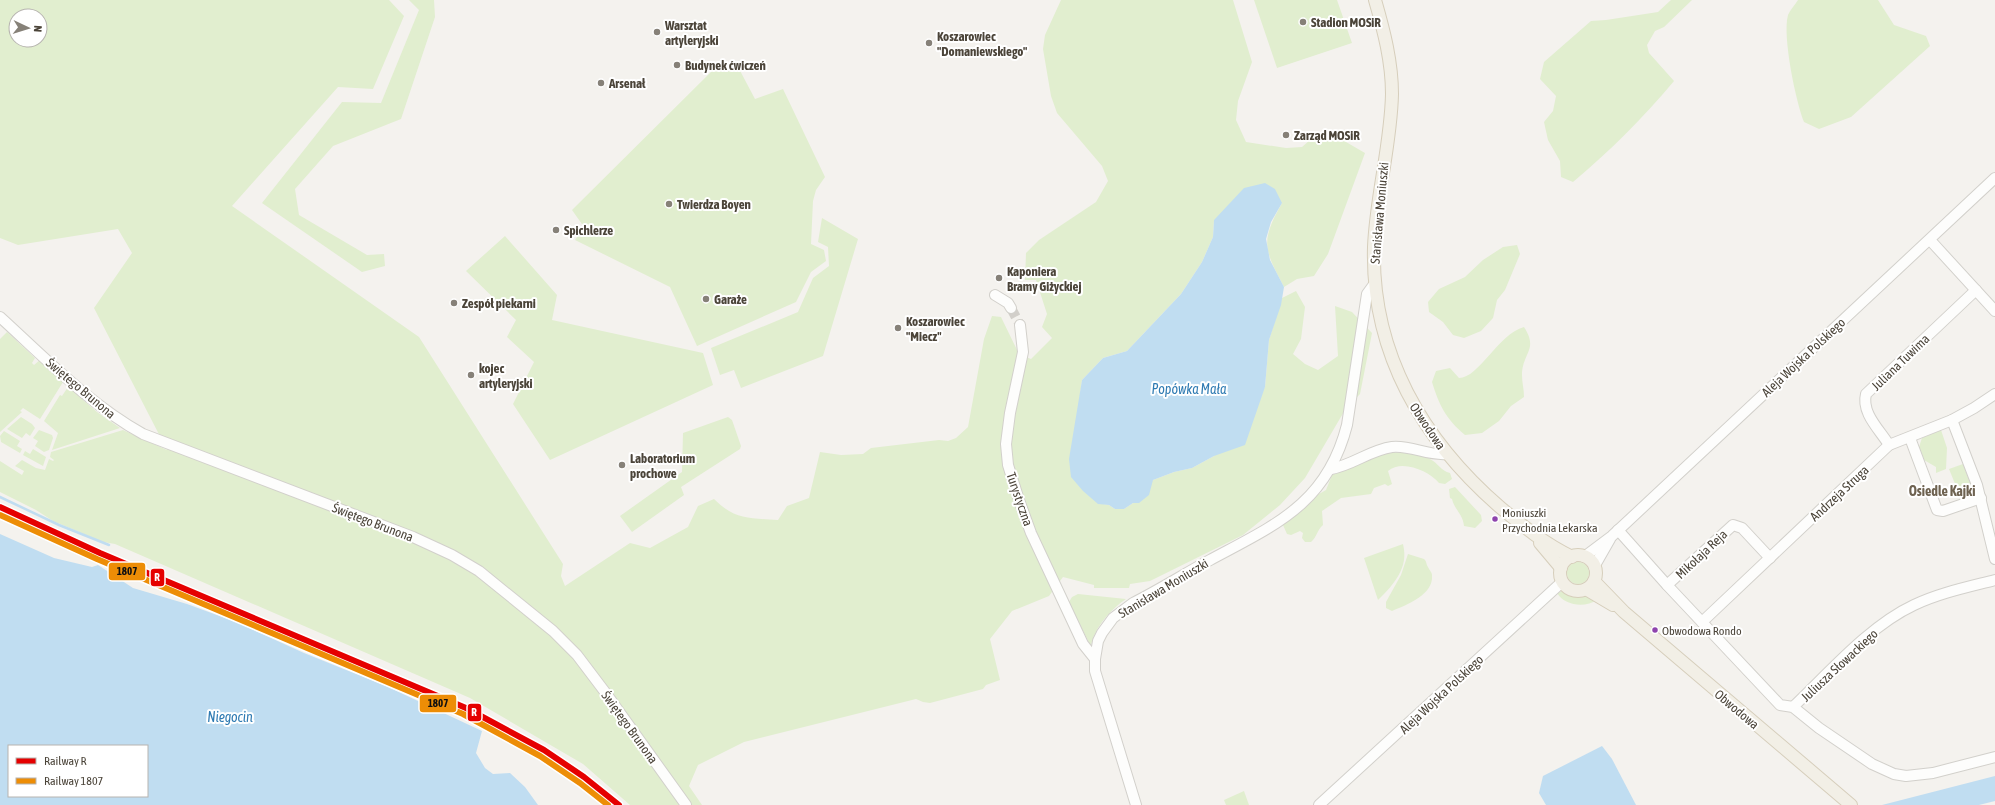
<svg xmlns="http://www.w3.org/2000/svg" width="1995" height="805" font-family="'Asap Condensed',sans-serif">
<rect width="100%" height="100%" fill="#f4f2ee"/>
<g fill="#e1eecf" fill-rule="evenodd">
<path d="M0 0H389L404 16 373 89 338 87 232 206 419 337 563 564 561 576 565 586 630 543 650 548 688 527 698 506 714 499C735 520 749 518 778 520L787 506 809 498 820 452 841 455 863 454 871 448 939 440 948 441 956 438 968 427 984 339 992 316 1001 317 1019 354 1031 359 1052 338 1042 327 1047 314 1036 280H1025L1026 253 1039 240 1096 202 1108 181 1102 166 1057 113 1051 96 1043 49 1045 35 1061 0H1233L1252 62 1238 101 1236 120 1246 142 1286 148 1302 147 1310 140 1327 131 1365 153 1328 254 1314 276 1297 279 1284 287C1264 249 1260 242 1282 203L1214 220 1213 237 1202 262 1181 294 1127 351 1103 358 1082 380 1077 419 1098 503 1109 505 1115 509H1124L1133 503 1153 480 1174 472 1192 468 1214 456 1265 387 1269 340 1282 298 1296 291 1305 307 1301 339 1293 354 1305 364 1318 370 1338 356 1335 306 1352 312 1372 333 1360 394 1345 410 1305 478 1280 505 1243 535 1150 581 1130 584 1129 588H1094V585L1063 577 1049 596 1012 611 990 639 1000 680 986 685 983 689 930 703 923 702 916 699 744 742 698 765 689 786 702 805H630L583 764 470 698 115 544 103 542 53 521 36 510 0 492V461L22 475 24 471 15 466 22 460 36 468 45 470 49 459 53 461 54 460 50 457 51 452 123 430 167 450 94 308 132 253 118 229 18 245 0 238ZM16 16H40V40H16Z"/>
<path d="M409 0H434L435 17 401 119 333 146 295 189 299 215 367 255 384 254 385 266 362 272 262 203 342 102 381 103 419 10Z"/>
<path d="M1254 0H1337L1352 43 1277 68Z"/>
<path d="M1671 0H1692L1664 27 1655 31 1647 45 1649 53 1674 81C1643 118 1610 151 1573 182L1561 177 1560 161 1548 140 1544 122 1553 111 1556 96 1540 79 1544 62 1591 21 1606 20 1658 12Z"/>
<path d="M1798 0H1878L1894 25 1926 36 1930 46 1851 117 1819 129 1804 122C1796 102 1782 36 1788 15 1790 10 1795 5 1798 0Z"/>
<path d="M737 65 755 99 783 89 825 177 816 190 813 201 811 244 824 250 826 261 811 272 796 302 697 346 670 287 575 240 584 227 572 210 714 69Z"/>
<path d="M822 218 858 239 823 356 741 388 734 370 720 375 711 348 798 312 813 278 829 266 828 247 818 242Z"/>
<path d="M505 236 557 295 552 320 703 353 713 385 550 460 513 404 534 362 507 337 516 320 466 271Z"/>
<path d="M1517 245 1520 254 1505 290 1497 300 1493 318 1481 331 1464 338 1453 335 1443 322 1429 312 1428 302 1439 289 1465 277 1483 260 1503 247Z"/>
<path d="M1524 327C1539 350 1522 353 1522 375 1522 383 1524 389 1524 397L1511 406 1499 421 1482 433 1465 435C1446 419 1439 405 1432 382L1436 371 1450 368 1459 378C1479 378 1498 334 1524 327Z"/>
<path d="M7 332 35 358 32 363 34 365 40 360 63 382 40 419 23 408 20 411 22 412 0 432V339Z"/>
<path d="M68 387 97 412 120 428 52 450 58 433 44 421 60 395 62 396Z"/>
<path d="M21 417 32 424 35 428 30 436 26 433 22 438 7 429Z"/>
<path d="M728 417 732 420 741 446 740 449 681 487 684 495 632 532 620 516 682 472 683 433Z"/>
<path d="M39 430 52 435 53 438 49 450 44 452 35 446 38 441 33 438Z"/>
<path d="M1941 430 1947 448 1946 469 1936 473V467L1924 460 1919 447 1922 438Z"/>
<path d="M4 431 20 441 17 446 22 449 20 453 1 442 0 436Z"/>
<path d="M33 449 46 457 43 466 23 455 25 451 30 454Z"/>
<path d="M1393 452C1407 454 1418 452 1430 459 1438 463 1441 471 1450 473L1452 479 1445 484 1439 483C1429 471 1402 459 1388 471L1392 484 1388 486 1385 484 1374 488 1371 494 1341 498 1322 511 1323 525C1317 530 1317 537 1311 542H1305L1302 538 1303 533 1300 531 1291 535 1287 534 1283 525 1287 520 1309 504 1312 498 1326 490 1332 475 1358 463 1382 454Z"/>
<path d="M1963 464 1973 491 1960 496 1949 469Z"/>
<path d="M1455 487 1481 515 1482 521 1475 528 1464 526C1463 514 1454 509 1452 499L1450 498 1449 489Z"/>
<path d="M1403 544C1409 568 1394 584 1378 600L1364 558Z"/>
<path d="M1408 554 1424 559C1427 562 1426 564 1428 567 1429 570 1432 572 1432 575 1434 595 1406 605 1392 611L1386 608V602L1401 575Z"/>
<circle cx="1578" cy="573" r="11"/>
<path d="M1564 591C1576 595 1586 595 1597 600 1585 608 1565 606 1557 593Z"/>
<path d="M1078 594 1126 599C1111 609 1095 627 1091 645H1090L1069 602 1072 597Z"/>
<path d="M1244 791 1249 805H1226L1224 800Z"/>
</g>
<g fill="#c0ddf1" fill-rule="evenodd">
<path d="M1265 183 1275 189 1282 203 1271 222 1266 239 1270 260 1284 287 1281 305 1269 340 1265 387 1245 445 1214 456 1192 468 1174 472 1153 480 1149 495 1139 503H1133L1124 509H1115L1109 505 1098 504 1083 491 1071 477 1069 459 1082 380 1103 358 1127 351 1181 294 1202 262 1213 237 1214 220 1244 188Z"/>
<path d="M0 534 54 558 92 567 98 565 133 588 187 604 236 622 304 653 386 686 482 731 476 753 485 768 493 774 510 773 525 787 538 805H0ZM9 746H147V796H9Z"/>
<path d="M1602 746 1612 759 1636 805H1546L1539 793 1543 776Z"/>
<path d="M1995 776V801L1979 805H1882Z"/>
</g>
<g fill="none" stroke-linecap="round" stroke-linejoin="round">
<path stroke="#c0ddf1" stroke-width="2.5" d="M0 497 59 525 109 545"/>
<path stroke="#d2cfca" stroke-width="10" stroke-dasharray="10 5" stroke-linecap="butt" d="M1011 308 1020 325"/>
<g stroke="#d2d0cb" stroke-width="12">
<g id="minor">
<path d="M1930 240 1995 311"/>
<path d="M995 295 1008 303 1011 308"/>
<path d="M0 317C45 358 89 404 143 434L413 537 452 555 479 571 553 631 577 655 605 692 686 805"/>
<path d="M1020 325 1023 352 1010 413 1006 444 1008 465 1019 500 1031 533 1083 644 1095 659"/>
<path d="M1952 420 1977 485 1995 559"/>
<path d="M1910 438 1937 510 1943 511 1981 498"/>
<path d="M1889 445C1880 430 1861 413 1866 394L1976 290"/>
<path d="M1331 469C1353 465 1370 450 1392 447 1411 445 1428 456 1447 454"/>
<path d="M1618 530 1667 585 1780 705 1793 707 1819 728 1872 764 1894 774 1906 776 1933 773 1995 757"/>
<path d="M1584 557 1612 536 1995 178"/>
<path d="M1594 567 1610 539"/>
<path d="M1667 585 1733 525 1742 528 1770 558"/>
<path d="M1702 622 1889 445 1952 420 1974 408 1995 394"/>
<path d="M1793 707C1829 673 1869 626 1914 605 1939 593 1968 587 1995 580"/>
<path d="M1136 805 1095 671V659L1098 641 1102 633 1113 618 1133 603C1159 590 1184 574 1210 560 1275 525 1327 504 1347 425L1367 294 1375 283"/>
<path d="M1319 805 1562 582"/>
</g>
</g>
<g stroke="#d6cebb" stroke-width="14">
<g id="major">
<path d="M1375 0C1384 31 1392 62 1392 94 1391 145 1376 196 1374 247 1371 353 1423 441 1501 508 1524 527 1545 544 1572 557"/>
<path d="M1540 543 1561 568"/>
<circle cx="1578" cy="573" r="18"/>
<path d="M1594 581 1624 612 1851 805"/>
<path d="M1586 589 1613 605"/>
</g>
</g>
<use href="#minor" stroke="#fdfdfc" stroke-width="10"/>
<use href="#major" stroke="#f2efe6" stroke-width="12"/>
<g stroke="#fff" stroke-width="9">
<path id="rail-1" d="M0 507 100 553 466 708 544 750 584 777 619 805"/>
</g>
<g stroke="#fff" stroke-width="9">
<path id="rail-2" d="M0 515 97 559 463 714 540 756 580 783 608 805"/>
</g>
<use href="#rail-1" stroke="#e50000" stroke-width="6"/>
<use href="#rail-2" stroke="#ed8d06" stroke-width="6"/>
</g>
<g fill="#868178" stroke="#fff" stroke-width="1.5">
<circle cx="1303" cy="22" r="4"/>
<circle cx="657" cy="32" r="4"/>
<circle cx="929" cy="43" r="4"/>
<circle cx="677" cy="65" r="4"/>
<circle cx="601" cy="83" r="4"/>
<circle cx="1286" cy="135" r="4"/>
<circle cx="669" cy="204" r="4"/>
<circle cx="556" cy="230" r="4"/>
<circle cx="999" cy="278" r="4"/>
<circle cx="706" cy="299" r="4"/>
<circle cx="454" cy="303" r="4"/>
<circle cx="898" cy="328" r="4"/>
<circle cx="471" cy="375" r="4"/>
<circle cx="622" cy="465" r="4"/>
</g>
<g fill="#8e44ad" stroke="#fff" stroke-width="1.5">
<circle cx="1495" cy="519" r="3.5"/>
<circle cx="1655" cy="630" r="3.5"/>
</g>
<g text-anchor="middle" stroke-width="4" stroke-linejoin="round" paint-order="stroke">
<g font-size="12" fill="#4b4439" stroke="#fff" text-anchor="start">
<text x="1502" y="517">Moniuszki<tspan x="1502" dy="15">Przychodnia Lekarska</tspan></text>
<text x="1662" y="635">Obwodowa Rondo</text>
</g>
<g font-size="13" font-weight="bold" fill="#4b4439" stroke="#fff" text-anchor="start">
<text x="1311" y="27">Stadion MOSiR</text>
<text x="665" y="30">Warsztat<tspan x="665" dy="15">artyleryjski</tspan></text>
<text x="937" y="41">Koszarowiec<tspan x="937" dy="15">"Domaniewskiego"</tspan></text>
<text x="685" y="70">Budynek ćwiczeń</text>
<text x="609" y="88">Arsenał</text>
<text x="1294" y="140">Zarząd MOSiR</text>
<text x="677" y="209">Twierdza Boyen</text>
<text x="564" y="235">Spichlerze</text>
<text x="1007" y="276">Kaponiera<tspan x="1007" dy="15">Bramy Giżyckiej</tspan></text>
<text x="714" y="304">Garaże</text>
<text x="462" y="308">Zespół piekarni</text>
<text x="906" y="326">Koszarowiec<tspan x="906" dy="15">"Miecz"</tspan></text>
<text x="479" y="373">kojec<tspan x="479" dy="15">artyleryjski</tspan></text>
<text x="630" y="463">Laboratorium<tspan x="630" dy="15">prochowe</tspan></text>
</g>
<g font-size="13" fill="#4b4439" stroke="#fff">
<text transform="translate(1379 213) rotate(-85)" y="5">Stanisława Moniuszki</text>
<text transform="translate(1803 357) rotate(-43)" y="5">Aleja Wojska Polskiego</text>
<text transform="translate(1900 362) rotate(-44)" y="5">Juliana Tuwima</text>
<text transform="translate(81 388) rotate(40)" y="5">Świętego Brunona</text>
<text transform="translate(1428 426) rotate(56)" y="5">Obwodowa</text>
<text transform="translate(1839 493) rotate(-43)" y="5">Andrzeja Struga</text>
<text transform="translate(1020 499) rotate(71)" y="5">Turystyczna</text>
<text transform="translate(373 522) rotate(21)" y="5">Świętego Brunona</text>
<text transform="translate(1701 554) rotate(-43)" y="5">Mikołaja Reja</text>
<text transform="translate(1163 588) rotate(-31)" y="5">Stanisława Moniuszki</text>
<text transform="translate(1839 665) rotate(-43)" y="5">Juliusza Słowackiego</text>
<text transform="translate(1441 694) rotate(-43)" y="5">Aleja Wojska Polskiego</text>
<text transform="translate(1737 709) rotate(40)" y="5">Obwodowa</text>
<text transform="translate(630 727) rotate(54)" y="5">Świętego Brunona</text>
</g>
<g font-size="14" font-style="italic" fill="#2e7ab2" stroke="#fff">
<text x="1189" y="394">Popówka Mała</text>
<text x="230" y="722">Niegocin</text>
</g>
<g font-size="14" font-weight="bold" fill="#6e6250" stroke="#fff">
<text x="1942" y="496">Osiedle Kajki</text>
</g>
</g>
<g stroke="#fff" stroke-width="1.5">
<rect x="108" y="562" width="38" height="19" rx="4" fill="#ed8d06"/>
<rect x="150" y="568" width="15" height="19" rx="4" fill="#e50000"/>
<rect x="419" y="694" width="38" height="19" rx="4" fill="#ed8d06"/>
<rect x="467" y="703" width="15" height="19" rx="4" fill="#e50000"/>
</g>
<g font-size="11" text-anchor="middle" font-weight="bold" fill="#fff">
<text x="157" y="581">R</text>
<text x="474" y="716">R</text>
</g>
<g font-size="11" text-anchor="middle" font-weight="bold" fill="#111">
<text x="127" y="575">1807</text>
<text x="438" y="707">1807</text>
</g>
<rect x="8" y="745" width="140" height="52" fill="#ffffff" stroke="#b7b4b0"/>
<rect x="16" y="758" width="20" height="6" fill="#e50000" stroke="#b7b4b0"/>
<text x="44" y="765" font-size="12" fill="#4b4439">Railway R</text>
<rect x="16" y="778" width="20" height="6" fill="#ed8d06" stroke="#b7b4b0"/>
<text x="44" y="785" font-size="12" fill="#4b4439">Railway 1807</text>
<g transform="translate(28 28) rotate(94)"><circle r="19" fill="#ffffff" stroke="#b7b4b0"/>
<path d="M0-3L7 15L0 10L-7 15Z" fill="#868178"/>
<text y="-6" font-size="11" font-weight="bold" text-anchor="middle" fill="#4b4439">N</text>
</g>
</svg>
